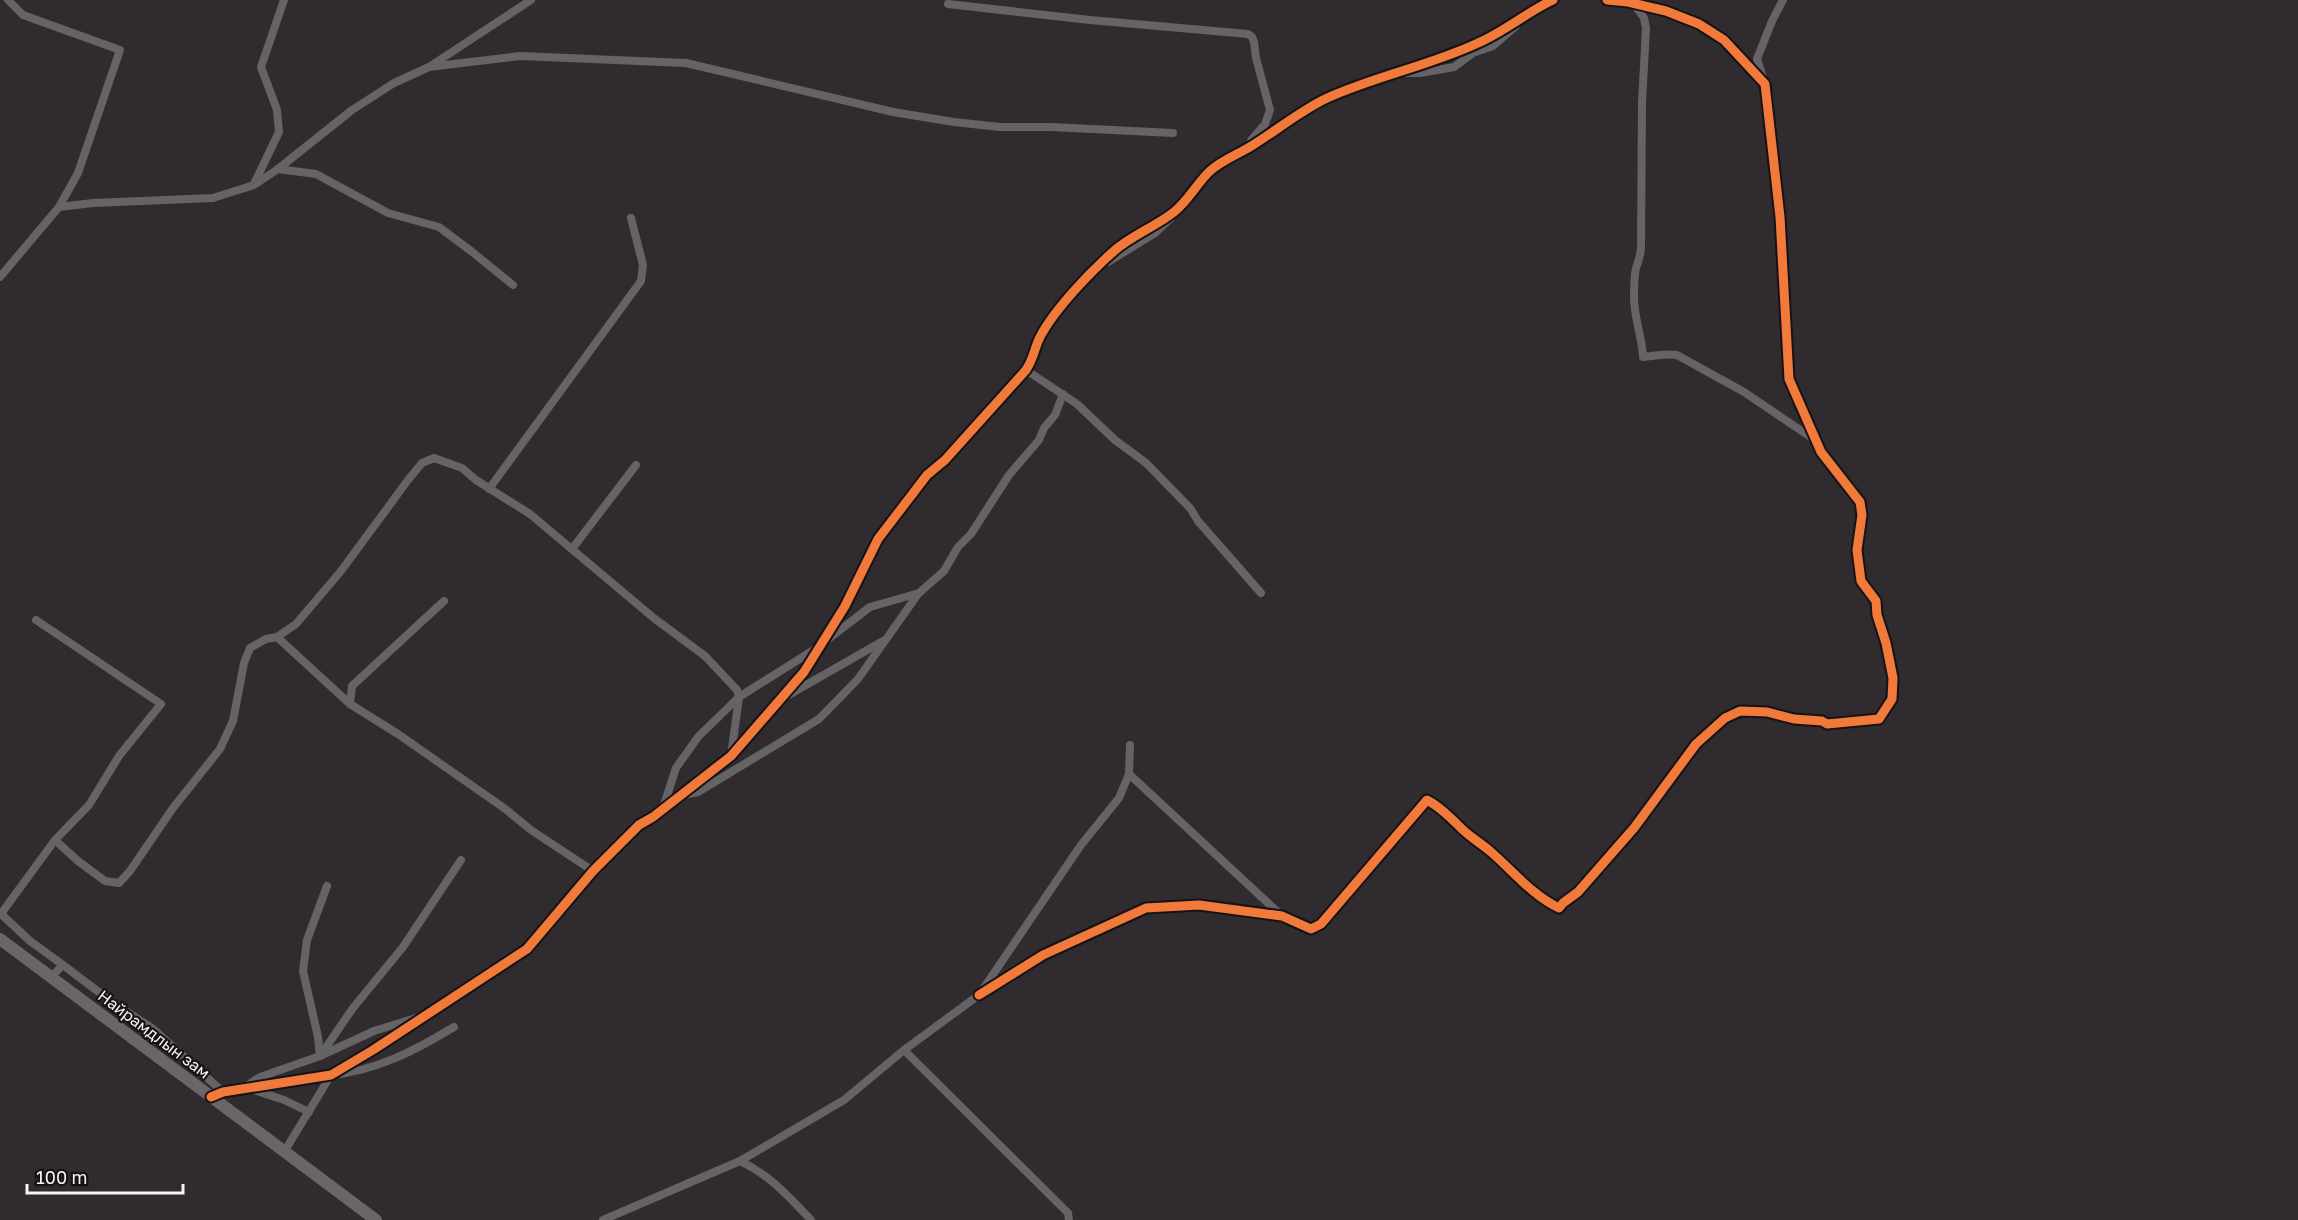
<svg xmlns="http://www.w3.org/2000/svg" width="2298" height="1220" font-family="'Golos Text',sans-serif">
<rect width="100%" height="100%" fill="#2f2b2f"/>
<g fill="none" stroke-linecap="round" stroke-linejoin="round">
<g stroke="#666366" stroke-width="8">
<path d="M8 0 23 15 120 50 78 173 59 207"/>
<path d="M948 4 1090 20 1248 34 1252 37 1254 42 1256 58 1270 110 1265 124 1252 139 1249 147"/>
<path d="M1634 4 1644 18 1646 28 1642 103 1641 246C1641 255 1639 260 1636 268 1634 276 1634 288 1634 297 1634 318 1642 336 1643 357 1655 356 1665 353 1677 355L1744 392 1815 440"/>
<path d="M429 67 520 56 686 63 893 112 954 122 1000 127H1051L1173 133"/>
<path d="M1396 73H1420L1454 67 1473 53 1493 46 1516 26"/>
<path d="M1764 81 1757 59 1772 21 1783 0"/>
<path d="M278 169 316 174 388 213 439 227 471 251 513 285"/>
<path d="M255 182 279 132 277 110 261 67 284 0"/>
<path d="M1108 262 1155 233 1171 218"/>
<path d="M0 277 59 207 93 203 213 198 254 185 278 169 352 110 394 83 429 67 531 0"/>
<path d="M1026 370 1077 404 1115 440 1146 463 1190 508 1198 521 1261 593"/>
<path d="M489 489 641 281 643 265 631 218"/>
<path d="M572 549 636 465"/>
<path d="M277 637 350 704 398 734 504 808 531 830 593 871"/>
<path d="M827 640 870 607 919 593 944 571 958 547 971 534 1009 475 1039 440 1044 428 1055 415 1063 394"/>
<path d="M785 697 883 641"/>
<path d="M350 704 352 686 444 601"/>
<path d="M1129 774 1282 916"/>
<path d="M683 795 698 792 819 719 858 679 918 594"/>
<path d="M663 808 676 768 698 737 739 697 817 648"/>
<path d="M55 840 78 861 105 881 119 883 130 871 173 808 220 749 233 721 244 663 250 648 266 639 277 637 296 624 341 571 408 480 422 463 434 458 462 468 476 480 530 514 655 619 705 656 737 690 739 697 731 756"/>
<path d="M0 913 30 941 63 965 51 977"/>
<path d="M1 914 55 840 89 805 119 756 161 704 36 620"/>
<path d="M63 965 112 1002 152 1028 223 1092"/>
<path d="M979 995 1043 955 1146 908 1199 905 1282 916 1311 929 1321 924 1427 800C1442 808 1447 815 1459 826 1468 836 1481 843 1491 852 1513 871 1533 896 1559 908L1563 903 1578 892 1634 828 1696 744 1725 718 1740 711 1767 712 1794 719 1822 721 1827 724 1879 719 1892 699 1893 678 1886 643 1877 615 1876 601 1861 581 1857 550 1862 515 1860 502 1821 452 1789 379 1780 217 1765 84 1724 40 1699 24 1666 11 1628 2 1607 0"/>
<path d="M904 1050 1068 1213 1069 1220"/>
<path d="M320 1056 353 1008 403 947 461 860"/>
<path d="M320 1056 318 1037 303 971 307 940 327 886"/>
<path d="M245 1087 260 1077 320 1056 374 1031 416 1018"/>
<path d="M251 1089 284 1100 309 1112"/>
<path d="M211 1097 223 1092 331 1075 373 1050 527 949 593 871 639 825 653 817 731 756 804 672 845 606 878 539 927 475 945 460 1026 370C1034 358 1034 349 1040 337 1054 310 1090 272 1114 251 1132 235 1155 227 1174 212 1189 200 1197 183 1210 171 1222 160 1239 154 1253 145 1277 130 1299 112 1325 99 1375 76 1429 66 1478 43 1504 32 1527 12 1553 0"/>
<path d="M284 1152 331 1075C376 1071 416 1050 454 1027"/>
<path d="M740 1161C771 1176 788 1196 811 1220"/>
<path d="M603 1220 740 1161 844 1100 904 1050 979 995 1081 845 1119 798 1129 774 1130 745"/>
</g>
<path stroke="#6a6667" stroke-width="12" d="M0 939 376 1220"/>
<g stroke="#161316" stroke-width="13">
<g id="cycleway">
<path d="M979 995 1043 955 1146 908 1199 905 1282 916 1311 929 1321 924 1427 800C1442 808 1447 815 1459 826 1468 836 1481 843 1491 852 1513 871 1533 896 1559 908L1563 903 1578 892 1634 828 1696 744 1725 718 1740 711 1767 712 1794 719 1822 721 1827 724 1879 719 1892 699 1893 678 1886 643 1877 615 1876 601 1861 581 1857 550 1862 515 1860 502 1821 452 1789 379 1780 217 1765 84 1724 40 1699 24 1666 11 1628 2 1607 0"/>
<path d="M211 1097 223 1092 331 1075 373 1050 527 949 593 871 639 825 653 817 731 756 804 672 845 606 878 539 927 475 945 460 1026 370C1034 358 1034 349 1040 337 1054 310 1090 272 1114 251 1132 235 1155 227 1174 212 1189 200 1197 183 1210 171 1222 160 1239 154 1253 145 1277 130 1299 112 1325 99 1375 76 1429 66 1478 43 1504 32 1527 12 1553 0"/>
</g>
</g>
<use href="#cycleway" stroke="#f17a3a" stroke-width="9"/>
</g>
<g text-anchor="middle" stroke-width="4.5" stroke-linejoin="round" paint-order="stroke">
<g font-size="16" fill="#f7f2f6" stroke="#161316">
<text transform="translate(154 1034) rotate(37)" y="6">Найрамдлын зам</text>
</g>
</g>
<path d="M27 1184v9h156v-9" fill="none" stroke="#f7f2f6" stroke-width="3"/>
<text x="36" y="1184" font-size="18" fill="#f7f2f6" stroke="#161316" stroke-width="4.5" paint-order="stroke">100 m</text>
</svg>
